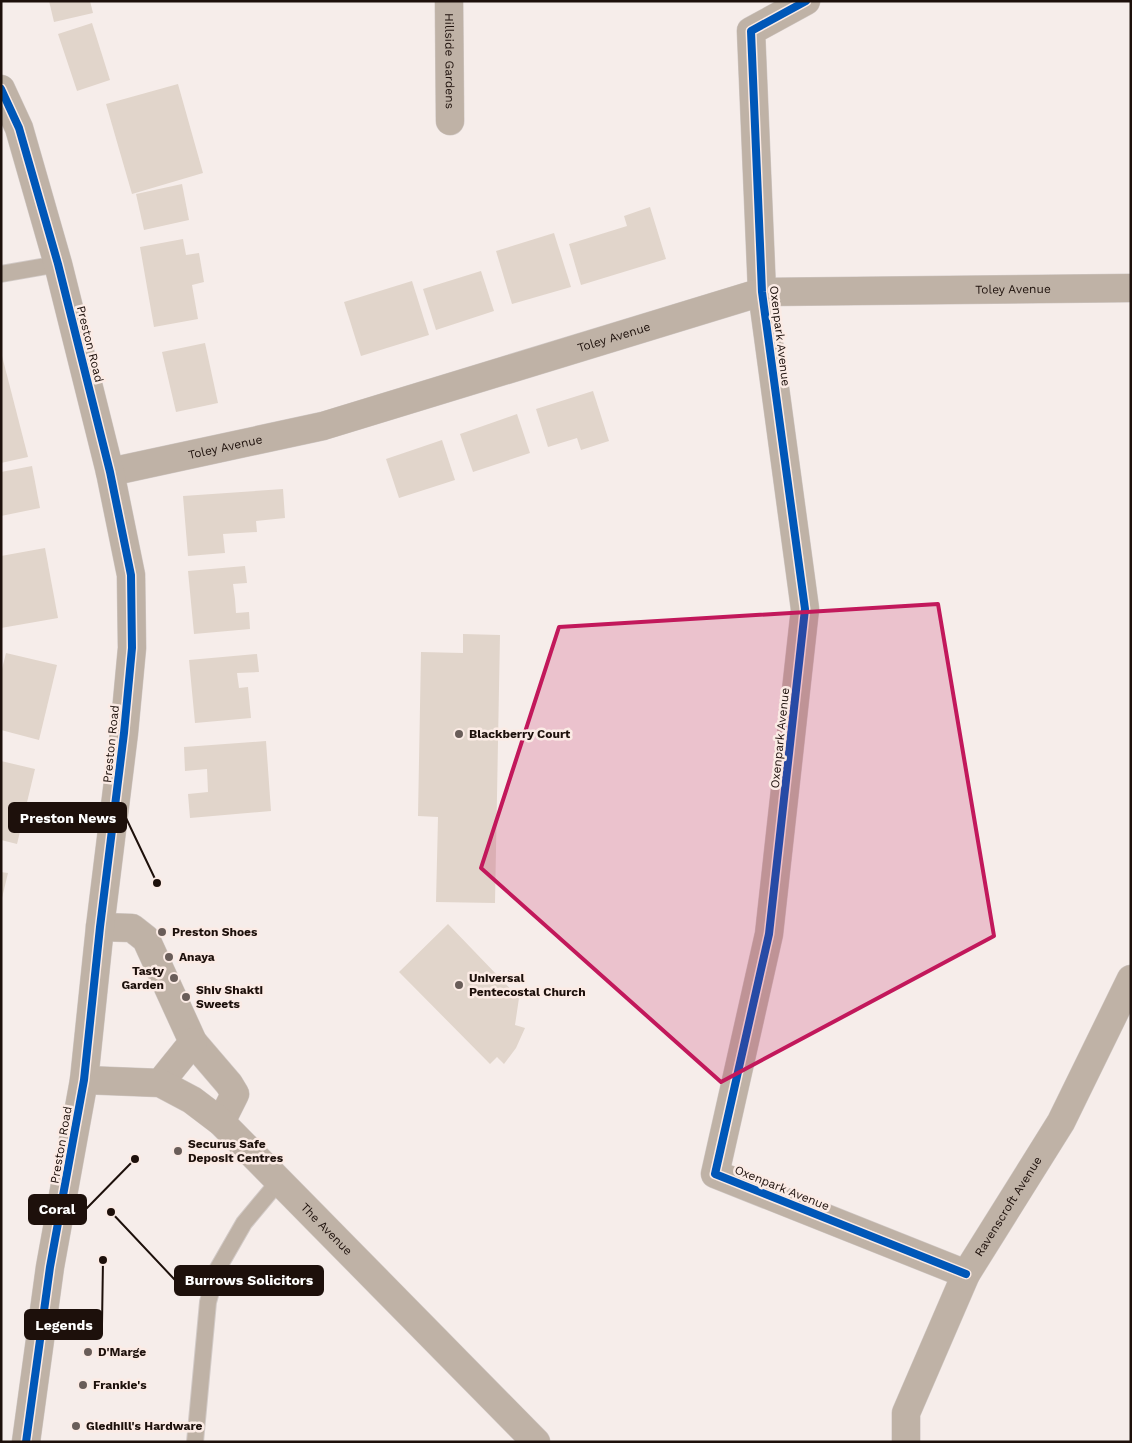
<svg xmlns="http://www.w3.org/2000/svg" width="1132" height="1443" font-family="'Work Sans',sans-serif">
<rect width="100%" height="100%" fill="#f6edea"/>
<g fill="#e1d5cb">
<path d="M49 1H90L93 13 54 22Z"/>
<path d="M92 23 110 80 77 91 58 34Z"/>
<path d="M178 84 203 173 132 194 106 104Z"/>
<path d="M182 184 189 220 144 230 136 194Z"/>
<path d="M650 207 666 259 581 285 569 244 627 226 624 216Z"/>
<path d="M554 233 571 287 512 304 496 251Z"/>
<path d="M183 239 186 255 199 253 204 282 192 285 198 319 154 327 140 247Z"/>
<path d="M481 271 494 311 436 330 423 289Z"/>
<path d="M412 281 429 335 361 356 344 302Z"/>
<path d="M205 343 218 403 176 412 162 352Z"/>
<path d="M1 352 28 457 1 463Z"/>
<path d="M593 391 609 441 581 450 577 438 548 447 536 409Z"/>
<path d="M517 414 530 453 473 472 460 434Z"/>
<path d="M442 440 455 480 399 498 386 459Z"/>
<path d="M32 466 40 508 1 516V472Z"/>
<path d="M283 489 285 518 256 521 257 532 223 534 225 553 188 556 183 496Z"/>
<path d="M45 548 58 618 1 628V556Z"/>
<path d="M245 566 247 583 233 584 235 599 236 613 249 612 250 629 194 634 188 571Z"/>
<path d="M463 634 500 635 495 903 436 902 438 817 418 816 421 652 463 653Z"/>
<path d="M6 653 57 665 39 740 1 730V673Z"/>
<path d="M257 654 259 672 237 673 239 688 248 687 251 718 195 723 189 660Z"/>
<path d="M266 741 271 811 190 818 188 794 208 792 207 769 185 771 184 747Z"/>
<path d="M1 761 35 769 17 844 1 840Z"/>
<path d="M1 872 8 873 2 898H1Z"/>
<path d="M448 924 519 998 515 1025 525 1028 516 1048 504 1064 497 1057 490 1064 399 972Z"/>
</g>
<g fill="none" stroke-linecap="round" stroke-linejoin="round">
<g stroke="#d2cac7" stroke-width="18">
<g id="service">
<path d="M1 274 58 264"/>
<path d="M195 1442 208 1302 217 1270 244 1223 279 1181"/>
</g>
</g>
<g stroke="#d2cac7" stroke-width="29">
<g id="minor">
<path id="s1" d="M449 1 450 121"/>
<path d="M806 1 751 31 762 292 805 609 769 934 715 1174 966 1274"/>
<path id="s2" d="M110 472 323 426 762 292 1131 288"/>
<path d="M100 927 132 928 146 939 193 1042 229 1084 235 1094 221 1122"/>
<path d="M160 1083 193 1042"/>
<path id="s3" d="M906 1442V1413L966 1274 1061 1122 1131 979"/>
</g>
</g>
<g stroke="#d2cac7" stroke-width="29">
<g id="tertiary">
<path d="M1 89 19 128 58 264 110 472 131 575 132 648 124 733 100 927 84 1080 50 1267 26 1442"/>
<path id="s4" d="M84 1080 160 1083 192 1100 221 1122 536 1442"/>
</g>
</g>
<use href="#service" stroke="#bfb2a6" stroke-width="16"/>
<use href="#minor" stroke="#bfb2a6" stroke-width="28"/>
<use href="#tertiary" stroke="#bfb2a6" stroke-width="28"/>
<g stroke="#fbebe5" stroke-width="11">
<g id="cycleway">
<path d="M806 1 751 31 762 292 805 609 769 934 715 1174 966 1274"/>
<path d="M1 89 19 128 58 264 110 472 131 575 132 648 124 733 100 927 84 1080 50 1267 26 1442"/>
</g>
</g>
<use href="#cycleway" stroke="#0057b8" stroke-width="8"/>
</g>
<path fill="#c2185b" fill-opacity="0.2" stroke="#c2185b" stroke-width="4" stroke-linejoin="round" d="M938 604 994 936 721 1082 481 868 559 627Z"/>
<g fill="#695d59" stroke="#fbebe5" stroke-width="2">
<circle cx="459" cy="734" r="5"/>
<circle cx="162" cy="932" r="5"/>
<circle cx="169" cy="957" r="5"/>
<circle cx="174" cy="978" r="5"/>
<circle cx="459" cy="985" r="5"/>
<circle cx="186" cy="997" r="5"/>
<circle cx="178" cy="1151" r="5"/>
<circle cx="88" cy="1352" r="5"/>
<circle cx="83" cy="1385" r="5"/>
<circle cx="76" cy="1426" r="5"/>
</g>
<g text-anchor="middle" stroke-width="5" stroke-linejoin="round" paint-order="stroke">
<g font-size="12" fill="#1d100b" stroke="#fbebe5">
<text dy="4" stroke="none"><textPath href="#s1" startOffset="60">Hillside Gardens</textPath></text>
<text dy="4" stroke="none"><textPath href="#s2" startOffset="928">Toley Avenue</textPath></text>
<text transform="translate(780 336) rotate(83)" y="4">Oxenpark Avenue</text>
<text dy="4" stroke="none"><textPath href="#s2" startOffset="522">Toley Avenue</textPath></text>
<text transform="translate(90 344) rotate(76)" y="4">Preston Road</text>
<text dy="4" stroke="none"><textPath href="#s2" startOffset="118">Toley Avenue</textPath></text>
<text transform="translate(780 738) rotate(-84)" y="4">Oxenpark Avenue</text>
<text transform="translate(111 744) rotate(-84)" y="4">Preston Road</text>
<text transform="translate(61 1145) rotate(-80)" y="4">Preston Road</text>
<text transform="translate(782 1188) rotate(22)" y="4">Oxenpark Avenue</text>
<text dy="4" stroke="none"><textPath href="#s3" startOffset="260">Ravenscroft Avenue</textPath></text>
<text dy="4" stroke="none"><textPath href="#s4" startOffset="299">The Avenue</textPath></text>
</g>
<g font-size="12" font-weight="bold" fill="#1d100b" stroke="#fbebe5" text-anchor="start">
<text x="469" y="738">Blackberry Court</text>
<text x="172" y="936">Preston Shoes</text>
<text x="179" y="961">Anaya</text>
<text x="164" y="975" text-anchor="end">Tasty<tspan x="164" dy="14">Garden</tspan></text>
<text x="469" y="982">Universal<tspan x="469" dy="14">Pentecostal Church</tspan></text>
<text x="196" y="994">Shiv Shakti<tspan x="196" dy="14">Sweets</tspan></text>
<text x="188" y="1148">Securus Safe<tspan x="188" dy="14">Deposit Centres</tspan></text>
<text x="98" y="1356">D'Marge</text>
<text x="93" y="1389">Frankie's</text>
<text x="86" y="1430">Gledhill's Hardware</text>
</g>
</g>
<path fill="none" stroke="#1d100b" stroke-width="2" d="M157 883L126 818M135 1159L86 1209M111 1212L175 1280M103 1260L102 1325"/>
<g fill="#1d100b" stroke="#fbebe5" stroke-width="2">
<circle cx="157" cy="883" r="5"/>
<circle cx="135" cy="1159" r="5"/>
<circle cx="111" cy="1212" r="5"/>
<circle cx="103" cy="1260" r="5"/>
</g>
<g fill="#1d100b" stroke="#1d100b" stroke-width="2">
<rect x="9" y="803" width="117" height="29" rx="5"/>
<rect x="29" y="1195" width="57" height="29" rx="5"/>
<rect x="175" y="1266" width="148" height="29" rx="5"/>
<rect x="25" y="1310" width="77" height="29" rx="5"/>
</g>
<g font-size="14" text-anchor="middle" font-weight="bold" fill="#fff">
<text x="68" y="823">Preston News</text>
<text x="57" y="1214">Coral</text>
<text x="249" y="1285">Burrows Solicitors</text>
<text x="64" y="1330">Legends</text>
</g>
<rect width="1132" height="1443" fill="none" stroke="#1d100b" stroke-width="5"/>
</svg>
